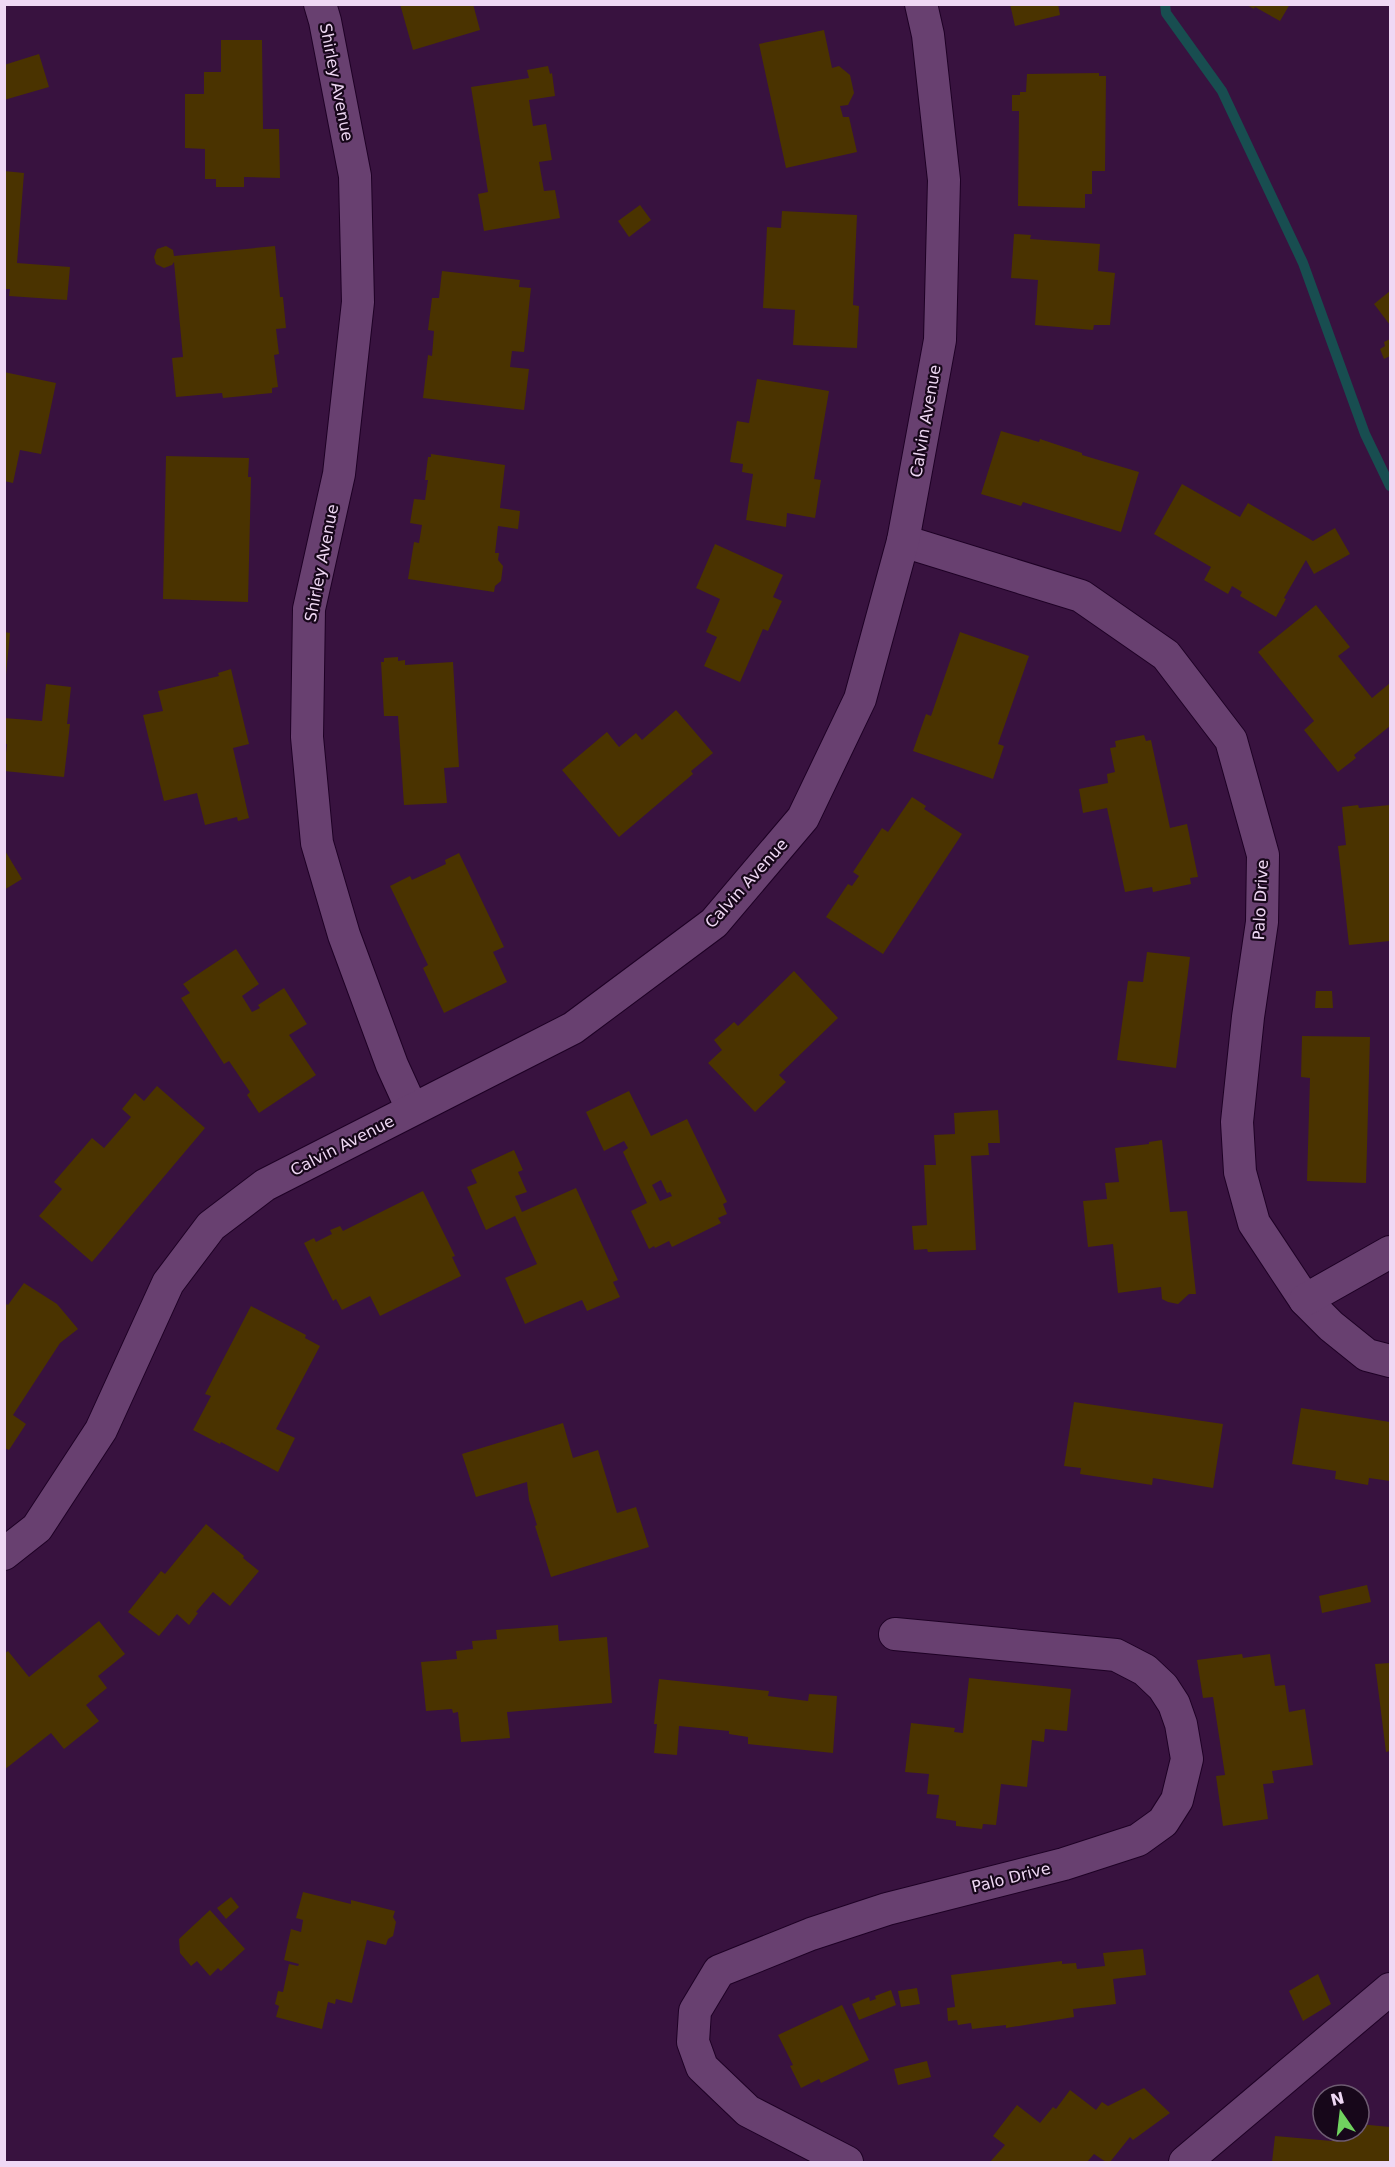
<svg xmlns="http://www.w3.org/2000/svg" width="1395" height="2167" font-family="'DejaVu Sans',sans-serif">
<rect width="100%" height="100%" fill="#38123f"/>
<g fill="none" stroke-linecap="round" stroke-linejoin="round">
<path stroke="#184d50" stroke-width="10" d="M1165 4 1166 13 1222 91 1303 263 1365 434 1390 486"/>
</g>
<g fill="#4a3300" fill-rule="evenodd">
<path d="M400 4H473L480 30 413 50Z"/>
<path d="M1010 4H1058L1060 15 1015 26Z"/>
<path d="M1245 4H1290L1280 21 1255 7 1254 9Z"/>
<path d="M824 30 832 68 839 66 850 75 854 93 848 105 840 106 843 117H849L857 152 786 168 759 44Z"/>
<path d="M221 40H262L263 129H279L280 178 244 177V187H216V179H205V149L185 148V94H204V72H221Z"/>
<path d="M39 54 49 87 4 100V65Z"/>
<path d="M548 66 550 74 552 73 555 96 529 100 533 126 546 124 552 160 539 162 544 191 555 190 560 218 484 231 478 194 488 192 471 87 529 78 527 70Z"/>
<path d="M1099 73V76H1106L1105 171H1092V194H1085V208L1018 206 1019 111H1012V95H1020V92H1026L1027 74Z"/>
<path d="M4 171 24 173 17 263 70 267 67 300 9 296 10 289H4Z"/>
<path d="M640 205 651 220 629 237 618 221Z"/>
<path d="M782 211 857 215 853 305 859 306 857 348 793 345 795 310 763 308 767 227 781 228Z"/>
<path d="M1014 234 1031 235 1030 239 1100 244 1098 271 1115 273 1110 325H1094L1093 330 1035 325 1038 280 1011 278Z"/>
<path d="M166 246 173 250 174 256 275 246 280 297H283L286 328 276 329 279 354 274 355 278 387 272 388V393L223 398 222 393 176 397 172 358 183 357 174 262 172 265 164 268 156 264 154 257 157 249Z"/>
<path d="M442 271 520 280 519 287 531 288 524 352 512 351 510 367 529 369 524 410 423 398 428 355 432 356 434 331 428 330 432 298H439Z"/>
<path d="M1390 291V325L1374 304Z"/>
<path d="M1390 339V356L1384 359 1380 349 1385 346 1384 342Z"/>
<path d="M4 372 56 383 41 454 20 450 13 483 4 481Z"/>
<path d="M757 379 829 391 814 479 821 480 815 518 787 513 786 527 746 520 753 474 742 472 743 464 730 462 737 421 749 423Z"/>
<path d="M1001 431 1039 442 1040 439 1082 453V455L1139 472 1121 532 1023 502 1021 506 981 494Z"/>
<path d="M431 454 505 465 500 508 520 511 518 529 498 526 495 553H499L498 560 503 566 501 581 495 586 494 592 408 579 414 542 419 543 422 525 410 523 414 499 425 500 428 480H425L428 457H431Z"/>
<path d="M166 456 249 458 248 477H251L248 602 163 599Z"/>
<path d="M1182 484 1240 517 1248 503 1313 541 1335 528 1350 554 1314 574 1306 560 1284 598 1286 599 1276 617 1240 596 1242 592 1232 586 1228 594 1204 580 1211 567 1154 534Z"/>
<path d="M715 544 783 575 773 597 782 601 768 631 763 629 740 682 704 666 717 637 706 632 720 599 696 588Z"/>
<path d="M1316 605 1350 647 1338 656 1372 698 1390 683V726L1354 755 1356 758 1338 772 1304 730 1314 721 1258 652Z"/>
<path d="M4 632 10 633 6 675H4Z"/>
<path d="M960 632 1029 656 998 744 1004 746 993 779 913 751 926 714 931 716Z"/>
<path d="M398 657V661L405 660V665L453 662 459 767 444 768 447 803 404 805 398 716H384L381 662H384V658Z"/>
<path d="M231 669 249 744 233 748 249 818 238 821 237 817 205 825 197 793 164 801 143 715 163 711 158 691 219 676 218 673Z"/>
<path d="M46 684 71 687 67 724H70L64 777 4 771 7 744H4V718L42 721Z"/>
<path d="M676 710 713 753 691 771 693 774 619 837 562 770 607 732 619 747 636 733 642 740Z"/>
<path d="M1144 735 1146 741 1151 740 1170 828 1187 824 1198 877 1190 878 1191 884 1153 892 1152 887 1125 892 1107 808 1083 813 1079 789 1108 783 1107 774 1115 772 1110 748 1116 747 1115 741Z"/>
<path d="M912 797 926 806 924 809 962 834 883 954 826 917 848 884 852 886 859 876 853 872 882 828 888 832Z"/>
<path d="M1358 805 1359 808 1390 805V941L1349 945 1338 846 1346 845 1342 807Z"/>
<path d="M4 849 22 879 4 890Z"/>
<path d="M459 853 504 947 493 952 507 982 444 1013 423 968 428 965 390 886 410 876 412 880 446 864 445 860Z"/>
<path d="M236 949 259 984 242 996 252 1012 260 1008 258 1005 284 988 307 1024 289 1035 316 1075 259 1113 247 1095 250 1092 229 1061 224 1064 181 998 190 993 183 984Z"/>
<path d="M1147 952 1190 957 1176 1068 1117 1060 1128 981 1143 982Z"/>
<path d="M794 971 838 1018 779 1075 786 1082 755 1112 708 1063 722 1050 714 1040 734 1022 738 1026Z"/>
<path d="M1316 991H1332L1333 1008H1315Z"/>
<path d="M1302 1036 1370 1037 1366 1183 1307 1181 1310 1078 1301 1077Z"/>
<path d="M157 1086 205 1128 92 1262 39 1216 62 1189 54 1182 92 1138 104 1148 131 1117 122 1109 135 1093 144 1101Z"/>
<path d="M629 1091 651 1136 687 1119 727 1202 723 1204 727 1214 718 1218 721 1223 672 1247 669 1241 655 1248 654 1246 649 1249 631 1211 647 1203 623 1152 628 1148 624 1141 604 1151 586 1112ZM661 1180 667 1193 670 1192 672 1196 660 1201 652 1185Z"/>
<path d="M998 1110 1000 1143H988L989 1155 971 1156 976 1250 928 1252 927 1249 914 1250 912 1226 927 1225 924 1165H936L934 1135 955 1134 954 1113Z"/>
<path d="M1162 1140 1170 1212 1187 1211 1196 1294H1189L1178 1304 1168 1302 1162 1299 1161 1287 1118 1293 1113 1244 1088 1247 1083 1201 1107 1199 1105 1183 1119 1182 1115 1148 1149 1144V1142Z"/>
<path d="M514 1150 523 1170 518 1172 527 1192 515 1196 522 1212 576 1188 618 1280 613 1282 620 1297 587 1311 582 1300 525 1324 505 1278 537 1264 515 1216 486 1230 467 1187 477 1183 471 1170Z"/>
<path d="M423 1191 455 1256 452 1257 461 1276 380 1316 370 1296 342 1310 336 1299 333 1301 304 1243 314 1238 316 1242 332 1234 330 1230 340 1226 343 1231Z"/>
<path d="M24 1283 57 1304 78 1329 60 1343 13 1415 26 1424 9 1450 4 1448V1307L7 1304 8 1305Z"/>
<path d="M251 1306 306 1335 305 1338 320 1346 276 1429 295 1438 278 1472 221 1442 220 1444 193 1430 211 1396 205 1394Z"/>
<path d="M1074 1402 1223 1424 1213 1488 1153 1478 1152 1485 1080 1474 1081 1468 1064 1466Z"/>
<path d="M1301 1408 1390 1422V1481L1369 1478 1368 1485 1335 1479 1336 1471 1292 1464Z"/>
<path d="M563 1423 573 1458 598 1450 617 1513 636 1507 649 1547 551 1577 535 1526 537 1525 529 1500 527 1482 476 1497 462 1454Z"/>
<path d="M206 1524 244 1556 243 1558 259 1571 230 1606 213 1592 196 1612 198 1613 189 1625 177 1614 159 1636 128 1612 161 1571 165 1574Z"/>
<path d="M1367 1585 1371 1602 1322 1613 1319 1596Z"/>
<path d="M99 1621 125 1654 98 1676 107 1688 86 1705 99 1721 64 1749 51 1733 4 1770V1654L8 1651 29 1677Z"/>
<path d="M558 1625 559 1641 607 1637 612 1703 507 1712 510 1738 461 1742 458 1712 453 1713 452 1709 426 1711 421 1662 457 1659 456 1651 473 1649 472 1641 497 1639 496 1630Z"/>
<path d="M1242 1654 1243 1658 1270 1654 1275 1686 1285 1685 1289 1712 1305 1709 1313 1765 1272 1771 1274 1783 1263 1784 1268 1819 1223 1826 1216 1776 1225 1775 1213 1697 1203 1698 1197 1660Z"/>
<path d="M1390 1663V1751L1386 1752 1375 1664Z"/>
<path d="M969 1678 1071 1689 1067 1731 1045 1729 1044 1742 1032 1740 1027 1787 1001 1784 996 1825 983 1824 982 1829 956 1826V1821L936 1818 939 1795 927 1794 929 1774 905 1772 911 1723 955 1728 954 1732 963 1733Z"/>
<path d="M659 1679 769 1691 768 1696 808 1701 809 1694 837 1696 833 1753 748 1744V1737L729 1734V1731L679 1726 677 1755 654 1753 657 1724H654Z"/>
<path d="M303 1892 351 1904V1900L395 1911 393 1917 396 1922 393 1936 388 1939 386 1945 367 1940 352 2003 336 1999 335 2004 328 2002 322 2029 276 2017 279 2006 275 2004 278 1991 283 1992 289 1964 298 1966 299 1964 284 1960 291 1929 301 1932 303 1920 296 1918Z"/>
<path d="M231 1897 239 1907 226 1919 217 1908Z"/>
<path d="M210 1910 245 1949 221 1971 218 1968 210 1976 197 1961 191 1966 180 1953 179 1939Z"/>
<path d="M1143 1949 1146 1975 1113 1979 1116 2004 1073 2009 1074 2017 1006 2028V2025L972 2029 971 2023 958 2025 957 2020 948 2021 947 2008 955 2007 951 1975 1062 1961V1964L1076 1963 1077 1969 1105 1966 1103 1953Z"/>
<path d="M1318 1974 1331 2004 1303 2021 1289 1991Z"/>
<path d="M917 1988 920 2004 901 2007 898 1991Z"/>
<path d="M891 1990 896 2005 859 2020 852 2004 869 1997 870 2001 876 1999 875 1996Z"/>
<path d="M842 2005 869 2060 821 2083 819 2079 801 2088 790 2066 793 2065 778 2035Z"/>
<path d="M927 2061 931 2077 898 2085 894 2069Z"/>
<path d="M1144 2088 1170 2113 1133 2140 1130 2137 1110 2162H1106L1094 2154 1087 2162H990L1005 2145 993 2136 1017 2105 1040 2123 1053 2107 1056 2109 1070 2090 1096 2110 1102 2102 1108 2106Z"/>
<path d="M1359 2124 1390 2127V2162H1272L1275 2136 1332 2141 1333 2131H1359Z"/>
</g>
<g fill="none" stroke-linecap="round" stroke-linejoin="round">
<g stroke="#1e0025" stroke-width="34">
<g id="street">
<path d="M320 4 325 21 355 176 358 302 339 474 309 609 307 737 317 843 344 935 392 1065 412 1109"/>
<path d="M903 541 1081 596 1166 655 1231 740 1263 855 1262 922 1248 1017 1237 1122 1240 1172 1254 1223 1305 1300 1331 1326 1367 1355 1390 1361"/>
<path d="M1305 1300 1390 1252"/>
<path d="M4 1554 37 1528 101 1430 168 1283 211 1226 265 1185 573 1028 714 923 803 818 860 699 903 541 940 340 944 180 928 35 921 4"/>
<path d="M847 2162 748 2111 702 2067 693 2042 695 2011 719 1971 811 1934 887 1909 1064 1864 1138 1840 1163 1822 1177 1800 1187 1759 1181 1724 1174 1704 1163 1687 1145 1670 1116 1655 895 1634"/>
<path d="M1185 2162 1390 1989"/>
</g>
</g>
<use href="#street" stroke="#684070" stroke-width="32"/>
</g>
<g text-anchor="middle" stroke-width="4.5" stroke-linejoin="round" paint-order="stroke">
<g font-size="16" fill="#efd8f4" stroke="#17071a">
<text transform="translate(337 82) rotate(79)" y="6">Shirley Avenue</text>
<text transform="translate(925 421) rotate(-80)" y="6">Calvin Avenue</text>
<text transform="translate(321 563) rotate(-79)" y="6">Shirley Avenue</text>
<text transform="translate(746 883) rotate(-48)" y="6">Calvin Avenue</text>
<text transform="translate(1260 900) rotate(-87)" y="6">Palo Drive</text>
<text transform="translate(342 1145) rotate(-27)" y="6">Calvin Avenue</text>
<text transform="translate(1011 1877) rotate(-14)" y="6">Palo Drive</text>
</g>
</g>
<rect width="1395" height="2167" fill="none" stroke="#efd8f4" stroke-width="12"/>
<g transform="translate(1341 2113) rotate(346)"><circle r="28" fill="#17071a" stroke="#6d5b71" stroke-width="1.5"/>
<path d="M0-4.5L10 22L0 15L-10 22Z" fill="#70d35f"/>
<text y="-9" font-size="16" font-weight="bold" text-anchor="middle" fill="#efd8f4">N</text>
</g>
</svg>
